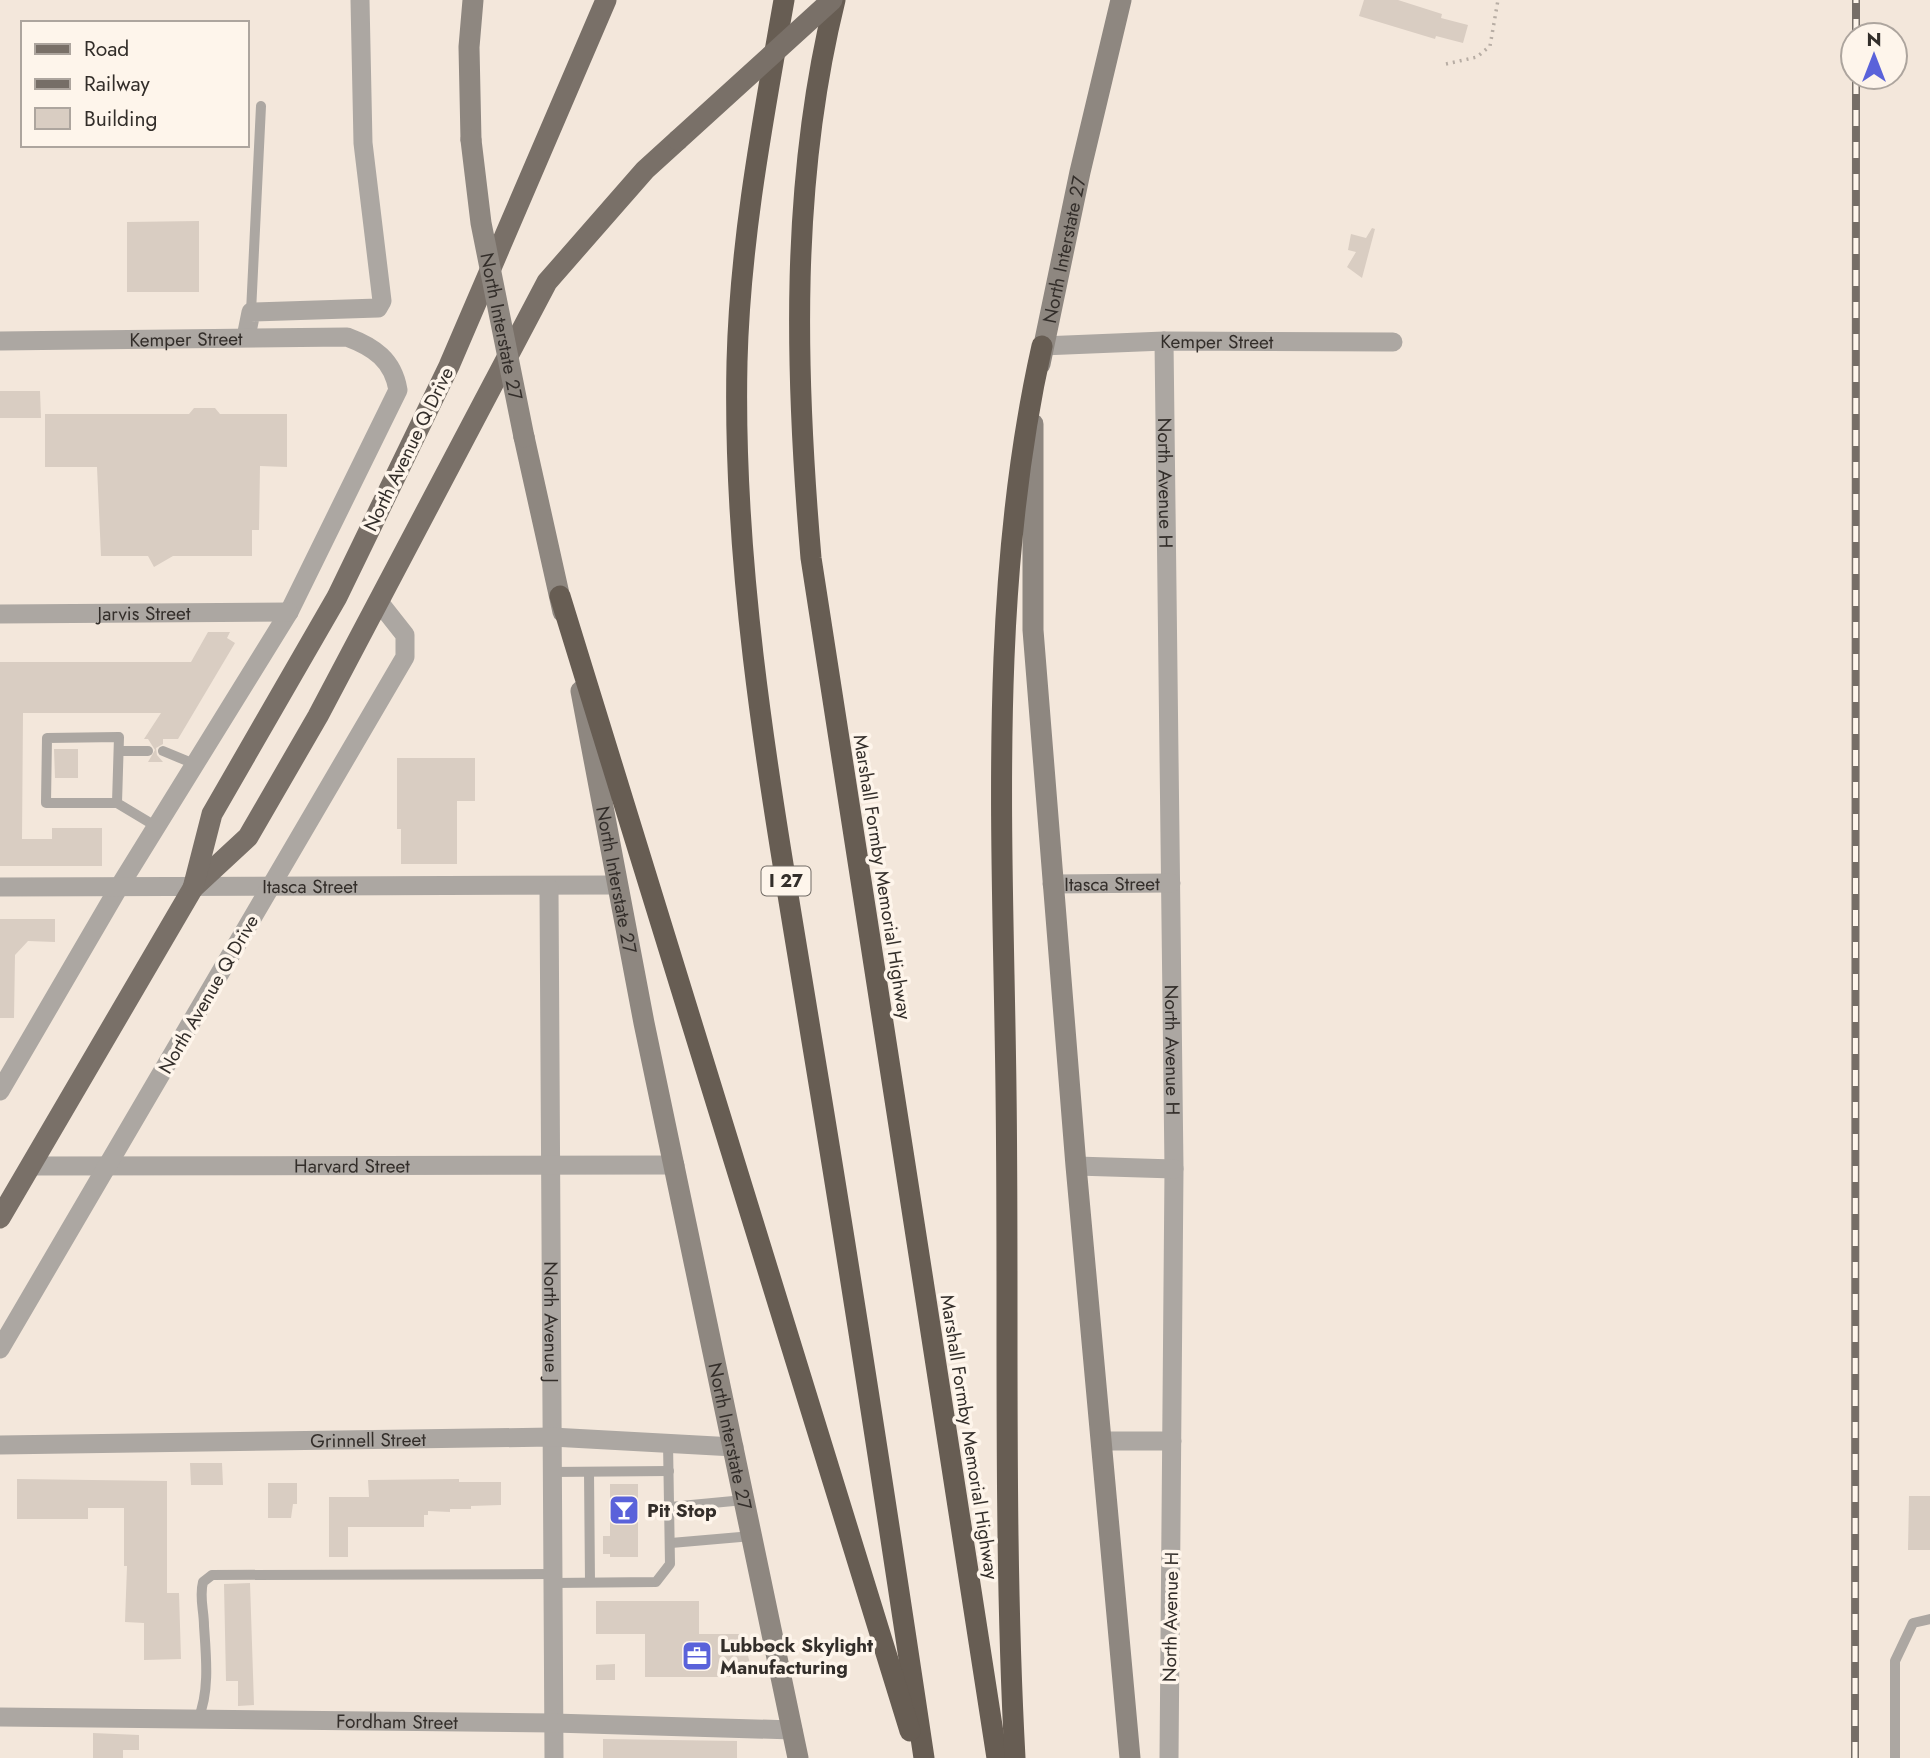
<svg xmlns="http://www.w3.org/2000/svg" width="1930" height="1758" font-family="Jost,sans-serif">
<rect width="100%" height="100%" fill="#f3e7db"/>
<g fill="#d9cdc2">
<path d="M1364 0H1398L1442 14 1441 18 1468 25 1463 43 1436 36 1435 39 1359 16Z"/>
<path d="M199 221V292H127V222Z"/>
<path d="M1372 228 1375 229 1362 278 1347 267 1356 252 1348 250 1351 234 1366 238Z"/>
<path d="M0 391H40L41 418H0Z"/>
<path d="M194 408H215L220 414H287V467L260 466 259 530H252V556H173L154 567 148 556H101L97 467H45V414H189Z"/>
<path d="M208 632H230L227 638 235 643 178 739H163V744L156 748 157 755 163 762H148L155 750 148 739H144L161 713H23L22 839H52V828H102V866H0V662H191Z"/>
<path d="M54 749H78V778H55Z"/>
<path d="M397 758H475V801H457V864H401V829H397Z"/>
<path d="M0 919H55V942L28 941 15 955 14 1018H0Z"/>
<path d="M190 1463H222L223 1485H191Z"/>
<path d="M17 1479 167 1481V1593H179L181 1659 144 1660V1623L125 1622 127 1566H124V1508H88V1519H17Z"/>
<path d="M459 1479V1482H501V1505L471 1506V1509H450V1512L428 1511V1515H424V1527H348V1557H329V1497H369L368 1480Z"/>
<path d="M268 1483H297V1504H293L291 1518H268Z"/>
<path d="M610 1484H638V1557H610V1554H603V1536H610Z"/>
<path d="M1909 1496H1930V1550H1908Z"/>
<path d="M250 1583 254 1705 238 1706V1681H226L224 1584Z"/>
<path d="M596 1601H699V1634H743L753 1677H645V1634H596Z"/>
<path d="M615 1664V1680H596V1665Z"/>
<path d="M93 1733 139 1735V1750H123V1758H93Z"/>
<path d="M603 1739 737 1741V1758H603Z"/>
</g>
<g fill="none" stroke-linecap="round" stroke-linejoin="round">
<path stroke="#b7ada4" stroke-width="3.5" stroke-dasharray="2 5" stroke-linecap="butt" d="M1446 64 1477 57 1490 46 1498 0"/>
<g stroke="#aca7a2" stroke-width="10">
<path d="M251 312 261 106"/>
<path d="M119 751H148"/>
<path d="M163 751 197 765"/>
<path d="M117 803H46L47 738 119 737 117 803 157 827"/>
<path d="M552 1472 669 1471"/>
<path d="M589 1472 590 1582"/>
<path d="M670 1507 744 1500"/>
<path d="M671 1543 752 1536"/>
<path d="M553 1583 656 1582 670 1564 668 1443"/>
<path d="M198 1719C210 1692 206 1655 204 1626 204 1610 199 1597 203 1582L212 1575 553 1574"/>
<path d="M1895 1758V1661L1913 1623 1930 1619"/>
</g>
<g stroke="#aca7a2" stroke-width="19">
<path d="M246 337 251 312 378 308 382 301 363 143 360 0"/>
<path id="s1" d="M0 341 347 337C374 347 393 360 398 390L289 612 119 887 0 1091"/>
<path id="s2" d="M1164 341 1174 1169 1169 1758"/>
<path id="s3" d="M1042 346 1164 341 1393 342"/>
<path id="s4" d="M0 614 289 612"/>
<path id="s5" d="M1052 884 1171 883"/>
<path id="s6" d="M0 887 618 885"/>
<path id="s7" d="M549 888 554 1758"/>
<path id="s8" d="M30 1166 675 1165"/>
<path d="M1076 1166 1174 1169"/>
<path d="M0 1349 405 657V635L379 602"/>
<path d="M1103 1441H1172"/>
<path id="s9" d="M0 1445 552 1437 734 1447"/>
<path id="s10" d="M0 1717 554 1723 793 1730"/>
</g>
<g stroke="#8e8780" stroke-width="21">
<path d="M471 140 469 47 473 0"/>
<path id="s11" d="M1040 364 1080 172 1121 0"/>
<path d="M1033 424V630L1076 1166 1130 1758"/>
<path d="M524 437 563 612"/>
<path id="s12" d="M581 691 644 1023 798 1758"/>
</g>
<g stroke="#797068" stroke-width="21">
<path d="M193 888 248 837 318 716 547 282 645 170 678 140"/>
<path d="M0 1218 193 888 212 814 337 597 449 366 606 0"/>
</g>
<g stroke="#675d53" stroke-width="21">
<path d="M784 0C763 120 740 240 737 362 732 589 775 812 811 1035 851 1276 888 1517 924 1758"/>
<path d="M835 0C790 182 795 372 811 558L997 1758"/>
<path d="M560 596 910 1731"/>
<path d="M1015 1758C1003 1536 1009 1312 1006 1090 1003 841 987 590 1042 346"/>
</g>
<g stroke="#766e67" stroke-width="8">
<g id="rail">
<path d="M1856 35V0"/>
<path d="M1855 1758 1856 77"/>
</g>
</g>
<use href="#rail" stroke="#fef5eb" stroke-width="5" stroke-dasharray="16" stroke-linecap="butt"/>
<path stroke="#8e8780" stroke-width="21" id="s13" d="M471 140 481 223 524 437"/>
<path stroke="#797068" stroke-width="21" d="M678 140 832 0"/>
</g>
<defs>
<g id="bar-square" transform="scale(1.575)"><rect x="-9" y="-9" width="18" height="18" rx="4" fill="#5a62da" stroke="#fef5eb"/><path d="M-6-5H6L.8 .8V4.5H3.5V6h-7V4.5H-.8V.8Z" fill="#fff"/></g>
<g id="office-square" transform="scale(1.575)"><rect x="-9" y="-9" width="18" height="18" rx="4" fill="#5a62da" stroke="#fef5eb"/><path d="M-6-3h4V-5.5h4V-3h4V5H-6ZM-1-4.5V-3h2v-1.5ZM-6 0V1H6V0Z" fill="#fff"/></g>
</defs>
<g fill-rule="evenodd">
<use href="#bar-square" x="624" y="1510"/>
<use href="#office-square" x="697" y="1656"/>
</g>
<g text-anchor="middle" stroke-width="7" stroke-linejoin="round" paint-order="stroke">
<rect fill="#fef5eb" stroke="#706a64" stroke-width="2" x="761.5" y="866.5" width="49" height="29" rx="5"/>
<g font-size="18" font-weight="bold" fill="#332e2a">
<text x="786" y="887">I 27</text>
</g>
<g font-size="19" fill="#332e2a" stroke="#fef5eb">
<text dy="7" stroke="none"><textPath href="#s11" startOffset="117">North Interstate 27</textPath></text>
<text dy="7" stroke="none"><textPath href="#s13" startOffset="189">North Interstate 27</textPath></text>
<text dy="7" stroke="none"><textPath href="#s1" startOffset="186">Kemper Street</textPath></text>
<text dy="7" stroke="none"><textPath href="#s3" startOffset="175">Kemper Street</textPath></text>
<text transform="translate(408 449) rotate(-64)" y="7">North Avenue Q Drive</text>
<text dy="7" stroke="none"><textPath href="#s2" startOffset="142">North Avenue H</textPath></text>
<text dy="7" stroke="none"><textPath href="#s4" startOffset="144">Jarvis Street</textPath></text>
<text transform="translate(883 877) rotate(81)" y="7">Marshall Formby Memorial Highway</text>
<text dy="7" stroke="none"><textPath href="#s12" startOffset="192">North Interstate 27</textPath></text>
<text dy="7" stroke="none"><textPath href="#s5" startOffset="60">Itasca Street</textPath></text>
<text dy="7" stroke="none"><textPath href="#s6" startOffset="310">Itasca Street</textPath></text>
<text transform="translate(208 994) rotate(-60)" y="7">North Avenue Q Drive</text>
<text dy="7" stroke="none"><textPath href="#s2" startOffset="709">North Avenue H</textPath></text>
<text dy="7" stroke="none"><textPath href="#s8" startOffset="322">Harvard Street</textPath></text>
<text dy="7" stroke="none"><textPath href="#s7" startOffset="434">North Avenue J</textPath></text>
<text dy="7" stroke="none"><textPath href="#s12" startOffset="760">North Interstate 27</textPath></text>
<text transform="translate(970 1437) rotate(81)" y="7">Marshall Formby Memorial Highway</text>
<text dy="7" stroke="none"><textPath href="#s9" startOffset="368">Grinnell Street</textPath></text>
<text transform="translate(1170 1617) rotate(-89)" y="7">North Avenue H</text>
<text dy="7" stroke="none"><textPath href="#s10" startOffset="397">Fordham Street</textPath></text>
</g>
<g font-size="19" font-weight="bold" fill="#332e2a" stroke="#fef5eb" text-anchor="start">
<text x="647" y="1517">Pit Stop</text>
<text x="720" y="1652">Lubbock Skylight<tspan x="720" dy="22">Manufacturing</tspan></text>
</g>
</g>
<rect x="21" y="21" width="228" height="126" fill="#fef5eb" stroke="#ada59e" stroke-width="2"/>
<rect x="35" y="44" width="35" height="10" fill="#797068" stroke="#ada59e" stroke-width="2"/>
<text x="84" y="56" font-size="21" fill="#332e2a">Road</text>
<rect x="35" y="79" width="35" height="10" fill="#766e67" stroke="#ada59e" stroke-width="2"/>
<text x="84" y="91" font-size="21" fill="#332e2a">Railway</text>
<rect x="35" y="108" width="35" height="21" fill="#d9cdc2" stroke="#ada59e" stroke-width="2"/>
<text x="84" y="126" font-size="21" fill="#332e2a">Building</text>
<g transform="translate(1874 56)"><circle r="33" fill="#fef5eb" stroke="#ada59e" stroke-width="2"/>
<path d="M0-5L12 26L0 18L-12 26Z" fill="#5a62da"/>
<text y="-10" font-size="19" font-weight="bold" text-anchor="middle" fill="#332e2a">N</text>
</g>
</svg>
